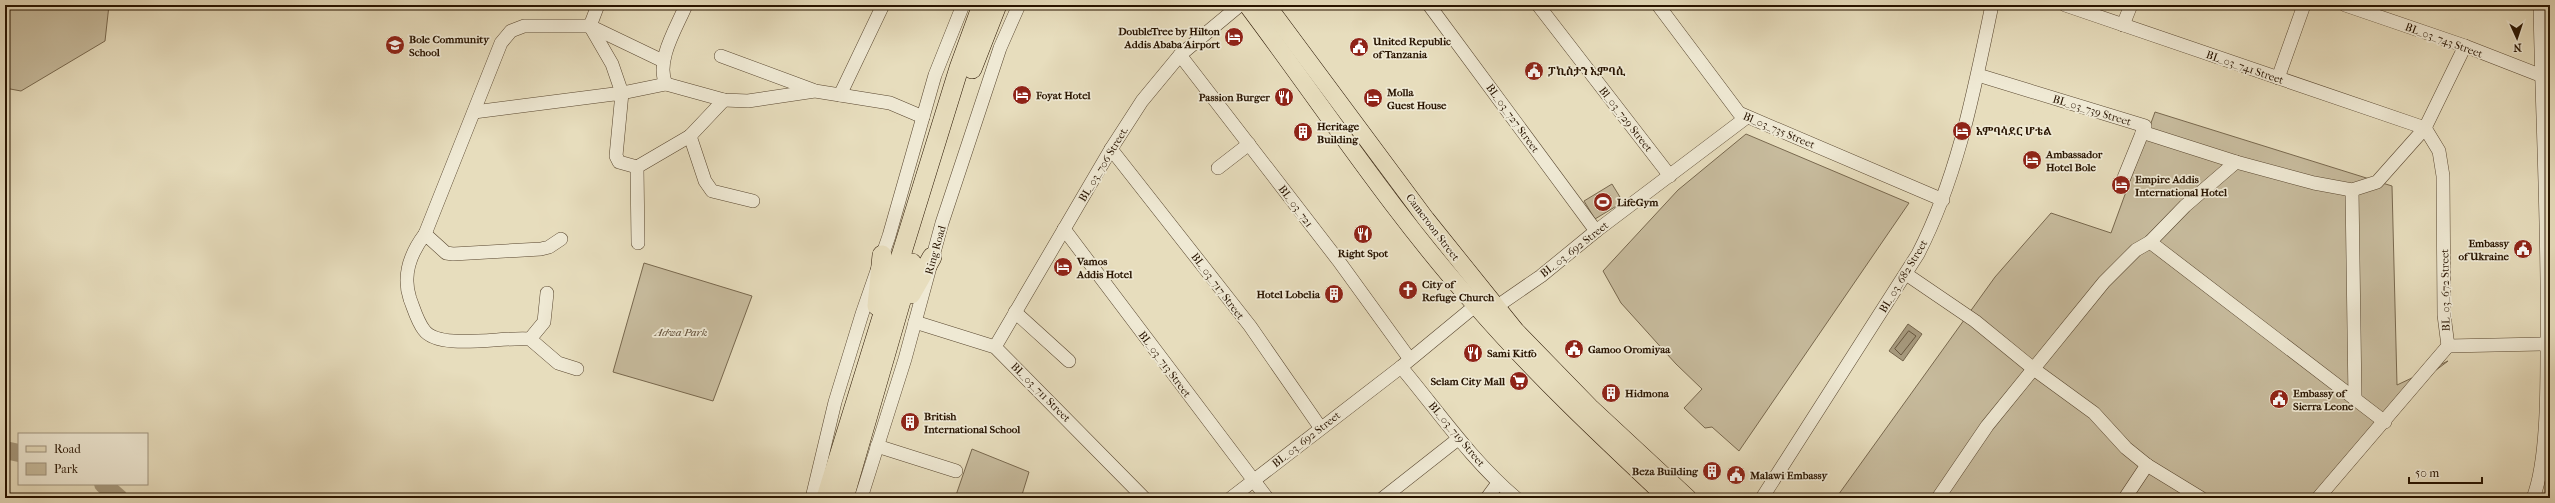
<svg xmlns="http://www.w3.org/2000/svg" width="2555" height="503" font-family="'IM FELL French Canon','Noto Serif Ethiopic',serif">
<rect width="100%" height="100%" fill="#e7ddbd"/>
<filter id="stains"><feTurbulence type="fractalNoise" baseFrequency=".005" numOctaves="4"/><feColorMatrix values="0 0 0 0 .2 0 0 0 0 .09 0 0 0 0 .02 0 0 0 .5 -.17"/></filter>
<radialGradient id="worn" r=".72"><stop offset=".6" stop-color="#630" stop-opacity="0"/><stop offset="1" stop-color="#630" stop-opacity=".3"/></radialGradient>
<g fill="#c7bb9d" stroke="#78684e">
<path d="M5 5H109L105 41 21 91 5 88Z"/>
<path d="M2155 112 2392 186 2397 385 2448 361 2394 402 2314 498H1836L1995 277 2051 213 2111 233Z"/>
<path d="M1746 134 1909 203 1739 451 1712 427 1705 428 1684 408 1702 389 1676 364 1621 303 1603 271 1678 190Z"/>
<path d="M1612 184 1623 202 1595 219 1584 201Z"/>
<path d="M644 263 752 296 713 401 613 372Z"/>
<path d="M972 449 1029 472 1021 498H955Z"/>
</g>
<path fill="#a6997d" stroke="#74644b" d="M1908 324 1922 334 1903 361 1889 351Z"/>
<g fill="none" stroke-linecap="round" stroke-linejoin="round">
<path stroke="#67563e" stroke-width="1" d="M1909 331 1916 336 1901 355 1895 349Z"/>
<g stroke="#a6997d" stroke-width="18">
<path d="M5 450 19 453"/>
<path d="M103 484 119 498"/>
</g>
<g stroke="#58462f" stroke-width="14">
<g id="minor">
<path d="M598 5 590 26 612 64 622 93 666 84"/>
<path d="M686 5C677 27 655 61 666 84L724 100 748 101 815 91 890 103 923 117"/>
<path d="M1429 5 1596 231"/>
<path d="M1538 5 1670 176"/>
<path d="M1658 5 1739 113 1943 200"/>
<path d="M2065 5 2425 128"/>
<path d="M2345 5 2465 46 2542 76"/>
<path d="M2123 25 2131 5"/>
<path d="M1180 55 1338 260 1409 358"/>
<path d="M721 56 813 90"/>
<path d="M1978 75 2145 126 2121 185"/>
<path d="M2278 78 2304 5"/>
<path d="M840 95 883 5"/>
<path d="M474 112 622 93 616 156 619 162 637 167"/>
<path d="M2425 128 2439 151 2443 176 2444 315 2448 346"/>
<path d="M2142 132 2236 162"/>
<path d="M690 136 705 181 712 191 753 201"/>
<path d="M1111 149 1250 326 1320 427"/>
<path d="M1218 168 1249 144"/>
<path d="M2352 190 2355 399"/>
<path d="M1064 229 1267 498"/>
<path d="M425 234 501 43 511 31 524 26H590L663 61"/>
<path d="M561 239 549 247 541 249 453 254 446 253 425 234C410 254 402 275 410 299 414 309 417 321 424 330 439 351 505 336 530 339L558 363 577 369"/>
<path d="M2150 242 2385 422"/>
<path d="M638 243 637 167 690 136 724 100"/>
<path d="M1906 274 1975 321 2035 370 2094 413 2126 448 2147 465 2201 498"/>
<path d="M1496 307 1541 276 1596 231 1747 117"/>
<path d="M1015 312 1069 361"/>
<path d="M915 322 995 347 1144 498"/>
<path d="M530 339 544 322 547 293"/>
<path d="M2448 346 2548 344"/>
<path d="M995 347 1111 149 1142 101 1180 55 1240 5"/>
<path d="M1401 367C1438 411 1471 460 1516 498"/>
<path d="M877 446 956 471"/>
<path d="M812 498 835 402 862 314 889 236 935 75 963 5"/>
<path d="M861 498 905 359 942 223 1000 48 1019 5"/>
<path d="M1231 498 1401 367 1475 306"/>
<path d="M1383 498 1458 439"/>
<path d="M1487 498 1498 483"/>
<path d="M1762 498 1918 254C1958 176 1974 91 1992 5"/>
<path d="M1938 498 1987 426 2104 282 2136 250 2150 242 2185 206 2236 162 2314 183 2352 190 2377 182 2425 128 2465 46"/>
<path d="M2125 498 2147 465"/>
<path d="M2318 498 2448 346"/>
<path d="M2533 498C2547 463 2547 393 2547 354 2549 238 2542 121 2540 5"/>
</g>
</g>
<g stroke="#281400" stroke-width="18">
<g id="major">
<path d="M1247 5C1323 106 1392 212 1476 306 1535 374 1601 436 1667 498"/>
<path d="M1267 5 1426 219 1516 331 1590 407 1688 498"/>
</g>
</g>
<g stroke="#281400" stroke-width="20">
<g id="highway">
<path d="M972 69 997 5"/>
<path d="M911 294 932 257"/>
<path d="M877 306 882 255"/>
<path d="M826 498 959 68 982 5"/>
<path d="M844 498 912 263"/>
</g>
</g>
<use href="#minor" stroke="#efe9d4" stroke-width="13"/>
<use href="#major" stroke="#e7ddbd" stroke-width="17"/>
<use href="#highway" stroke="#e7ddbd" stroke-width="19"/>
</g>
<defs>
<g id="hotel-disc" transform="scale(1)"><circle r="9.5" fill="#8f2418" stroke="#efe9d4"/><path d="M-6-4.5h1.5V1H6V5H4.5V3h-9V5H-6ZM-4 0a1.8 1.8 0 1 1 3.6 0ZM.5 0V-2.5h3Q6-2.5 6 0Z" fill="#fff"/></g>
<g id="school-disc" transform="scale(1)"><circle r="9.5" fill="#8f2418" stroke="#efe9d4"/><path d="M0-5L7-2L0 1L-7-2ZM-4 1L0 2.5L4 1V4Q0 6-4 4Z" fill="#fff"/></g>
<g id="civic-disc" transform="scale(1)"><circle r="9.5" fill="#8f2418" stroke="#efe9d4"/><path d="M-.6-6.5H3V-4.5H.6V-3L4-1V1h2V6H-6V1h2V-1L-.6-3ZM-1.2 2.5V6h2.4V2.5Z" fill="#fff"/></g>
<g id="restaurant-disc" transform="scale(1)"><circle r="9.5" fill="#8f2418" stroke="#efe9d4"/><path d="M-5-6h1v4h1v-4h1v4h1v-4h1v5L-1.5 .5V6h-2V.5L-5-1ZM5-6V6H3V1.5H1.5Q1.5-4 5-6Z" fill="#fff"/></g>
<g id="building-disc" transform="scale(1)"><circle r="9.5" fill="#8f2418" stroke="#efe9d4"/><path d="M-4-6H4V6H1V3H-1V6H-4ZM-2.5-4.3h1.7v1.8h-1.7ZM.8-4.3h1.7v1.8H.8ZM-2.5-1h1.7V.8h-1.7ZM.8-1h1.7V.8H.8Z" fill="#fff"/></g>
<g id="stadium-disc" transform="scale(1)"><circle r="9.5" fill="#8f2418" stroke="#efe9d4"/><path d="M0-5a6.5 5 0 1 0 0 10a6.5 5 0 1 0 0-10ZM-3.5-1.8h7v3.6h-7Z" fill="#fff"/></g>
<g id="church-disc" transform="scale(1)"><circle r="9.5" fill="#8f2418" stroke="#efe9d4"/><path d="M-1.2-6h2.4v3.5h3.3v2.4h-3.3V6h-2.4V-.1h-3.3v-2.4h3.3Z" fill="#fff"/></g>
<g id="supermarket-disc" transform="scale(1)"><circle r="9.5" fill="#8f2418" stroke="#efe9d4"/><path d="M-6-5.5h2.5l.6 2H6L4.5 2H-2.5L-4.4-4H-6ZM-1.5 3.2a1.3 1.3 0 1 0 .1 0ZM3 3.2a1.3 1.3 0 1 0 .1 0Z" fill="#fff"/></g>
</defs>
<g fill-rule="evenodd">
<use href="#hotel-disc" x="1234" y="37"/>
<use href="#school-disc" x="395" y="45"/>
<use href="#civic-disc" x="1359" y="47"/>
<use href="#civic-disc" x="1534" y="71"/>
<use href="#hotel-disc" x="1022" y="95"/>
<use href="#restaurant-disc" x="1284" y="97"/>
<use href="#hotel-disc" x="1373" y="98"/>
<use href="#hotel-disc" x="1962" y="131"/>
<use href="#building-disc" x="1303" y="132"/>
<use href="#hotel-disc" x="2032" y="160"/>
<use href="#hotel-disc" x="2121" y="185"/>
<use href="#stadium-disc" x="1603" y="202"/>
<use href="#restaurant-disc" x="1363" y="234"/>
<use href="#civic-disc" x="2523" y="249"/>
<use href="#hotel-disc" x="1063" y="267"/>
<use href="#church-disc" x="1408" y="290"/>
<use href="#building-disc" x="1334" y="294"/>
<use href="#civic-disc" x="1574" y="349"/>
<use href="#restaurant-disc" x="1473" y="353"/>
<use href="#supermarket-disc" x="1519" y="381"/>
<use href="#building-disc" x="1611" y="393"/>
<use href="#civic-disc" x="2279" y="399"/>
<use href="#building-disc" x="910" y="422"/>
<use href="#building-disc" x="1712" y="471"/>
<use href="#civic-disc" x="1736" y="475"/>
</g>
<g text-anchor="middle" stroke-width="3.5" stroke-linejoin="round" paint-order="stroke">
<g font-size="11" font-weight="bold" fill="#281400" stroke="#efe9d4" text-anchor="start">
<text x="1220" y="35" text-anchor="end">DoubleTree by Hilton<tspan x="1220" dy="13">Addis Ababa Airport</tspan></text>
<text x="409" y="43">Bole Community<tspan x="409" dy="13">School</tspan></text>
<text x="1373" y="45">United Republic<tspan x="1373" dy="13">of Tanzania</tspan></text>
<text x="1548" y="75">ፓኪስታን ኢምባሲ</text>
<text x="1387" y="96">Molla<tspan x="1387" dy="13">Guest House</tspan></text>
<text x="1036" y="99">Foyat Hotel</text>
<text x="1270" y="101" text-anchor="end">Passion Burger</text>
<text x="1317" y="130">Heritage<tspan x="1317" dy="13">Building</tspan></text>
<text x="1976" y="135">አምባሳደር ሆቴል</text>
<text x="2046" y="158">Ambassador<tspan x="2046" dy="13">Hotel Bole</tspan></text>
<text x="2135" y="183">Empire Addis<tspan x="2135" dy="13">International Hotel</tspan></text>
<text x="1617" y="206">LifeGym</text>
<text x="2509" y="247" text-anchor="end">Embassy<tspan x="2509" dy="13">of Ukraine</tspan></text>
<text x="1363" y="257" text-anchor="middle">Right Spot</text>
<text x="1077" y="265">Vamos<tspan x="1077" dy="13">Addis Hotel</tspan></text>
<text x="1422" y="288">City of<tspan x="1422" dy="13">Refuge Church</tspan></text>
<text x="1320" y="298" text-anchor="end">Hotel Lobelia</text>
<text x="1588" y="353">Gamoo Oromiyaa</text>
<text x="1487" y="357">Sami Kitfo</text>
<text x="1505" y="385" text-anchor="end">Selam City Mall</text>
<text x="1625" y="397">Hidmona</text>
<text x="2293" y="397">Embassy of<tspan x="2293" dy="13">Sierra Leone</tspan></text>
<text x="924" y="420">British<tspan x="924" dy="13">International School</tspan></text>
<text x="1698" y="475" text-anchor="end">Beza Building</text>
<text x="1750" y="479">Malawi Embassy</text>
</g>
<g font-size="11" fill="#281400" stroke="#efe9d4">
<text transform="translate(2444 40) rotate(20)" y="4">BL_03_743 Street</text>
<text transform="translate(2245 67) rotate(19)" y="4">BL_03_741 Street</text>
<text transform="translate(2092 110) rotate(17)" y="4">BL_03_739 Street</text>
<text transform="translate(1513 118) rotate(54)" y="4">BL_03_727 Street</text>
<text transform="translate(1626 119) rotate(52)" y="4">Bl_03_729 Street</text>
<text transform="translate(1779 130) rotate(23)" y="4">Bl_03_735 Street</text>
<text transform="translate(1103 164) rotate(-59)" y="4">BL_03_706 Street.</text>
<text transform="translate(1296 206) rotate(53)" y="4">BL_03_721</text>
<text transform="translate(1433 227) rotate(53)" y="4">Cameroon Street</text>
<text transform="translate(1574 249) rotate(-38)" y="4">BL_03_692 Street</text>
<text transform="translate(935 250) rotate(-74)" y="4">Ring Road</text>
<text transform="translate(1903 276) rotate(-59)" y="4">BL_03_682 Street</text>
<text transform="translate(1218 286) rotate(53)" y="4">BL_03_717 Street</text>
<text transform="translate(2445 290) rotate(-91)" y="4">BL_03_672 Street</text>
<text transform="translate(1165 364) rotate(53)" y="4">BL_03_713 Street</text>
<text transform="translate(1041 392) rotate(45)" y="4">BL_03_711 Street</text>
<text transform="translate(1457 434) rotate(50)" y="4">BL_03_719 Street</text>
<text transform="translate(1306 439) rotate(-38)" y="4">BL_03_692 Street</text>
</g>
<g font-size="11" font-style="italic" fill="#604e37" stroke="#efe9d4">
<text x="681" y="336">Adwa Park</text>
</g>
</g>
<rect width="2555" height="503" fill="none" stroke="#e7ddbd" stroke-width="20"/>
<rect x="6" y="6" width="2543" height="491" fill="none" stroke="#281400" stroke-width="2"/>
<rect x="10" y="10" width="2535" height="483" fill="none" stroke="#281400"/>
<rect x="18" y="433" width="130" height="52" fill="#efe9d4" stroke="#9f947f"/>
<rect x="26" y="446" width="20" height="6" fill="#e7ddbd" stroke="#9f947f"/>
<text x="54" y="453" font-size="12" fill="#281400">Road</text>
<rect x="26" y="463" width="20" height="12" fill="#c7bb9d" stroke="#9f947f"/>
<text x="54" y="473" font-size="12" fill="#281400">Park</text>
<g transform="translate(2517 38) rotate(177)" stroke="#efe9d4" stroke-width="3" paint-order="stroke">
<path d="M0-3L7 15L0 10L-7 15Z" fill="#281400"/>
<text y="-6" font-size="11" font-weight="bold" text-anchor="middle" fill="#281400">N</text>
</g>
<path d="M2409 477v6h73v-6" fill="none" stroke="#281400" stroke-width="2"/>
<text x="2415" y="477" font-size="12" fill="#281400" stroke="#efe9d4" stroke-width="3" paint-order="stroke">50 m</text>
<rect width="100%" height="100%" filter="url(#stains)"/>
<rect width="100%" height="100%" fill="url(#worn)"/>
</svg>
